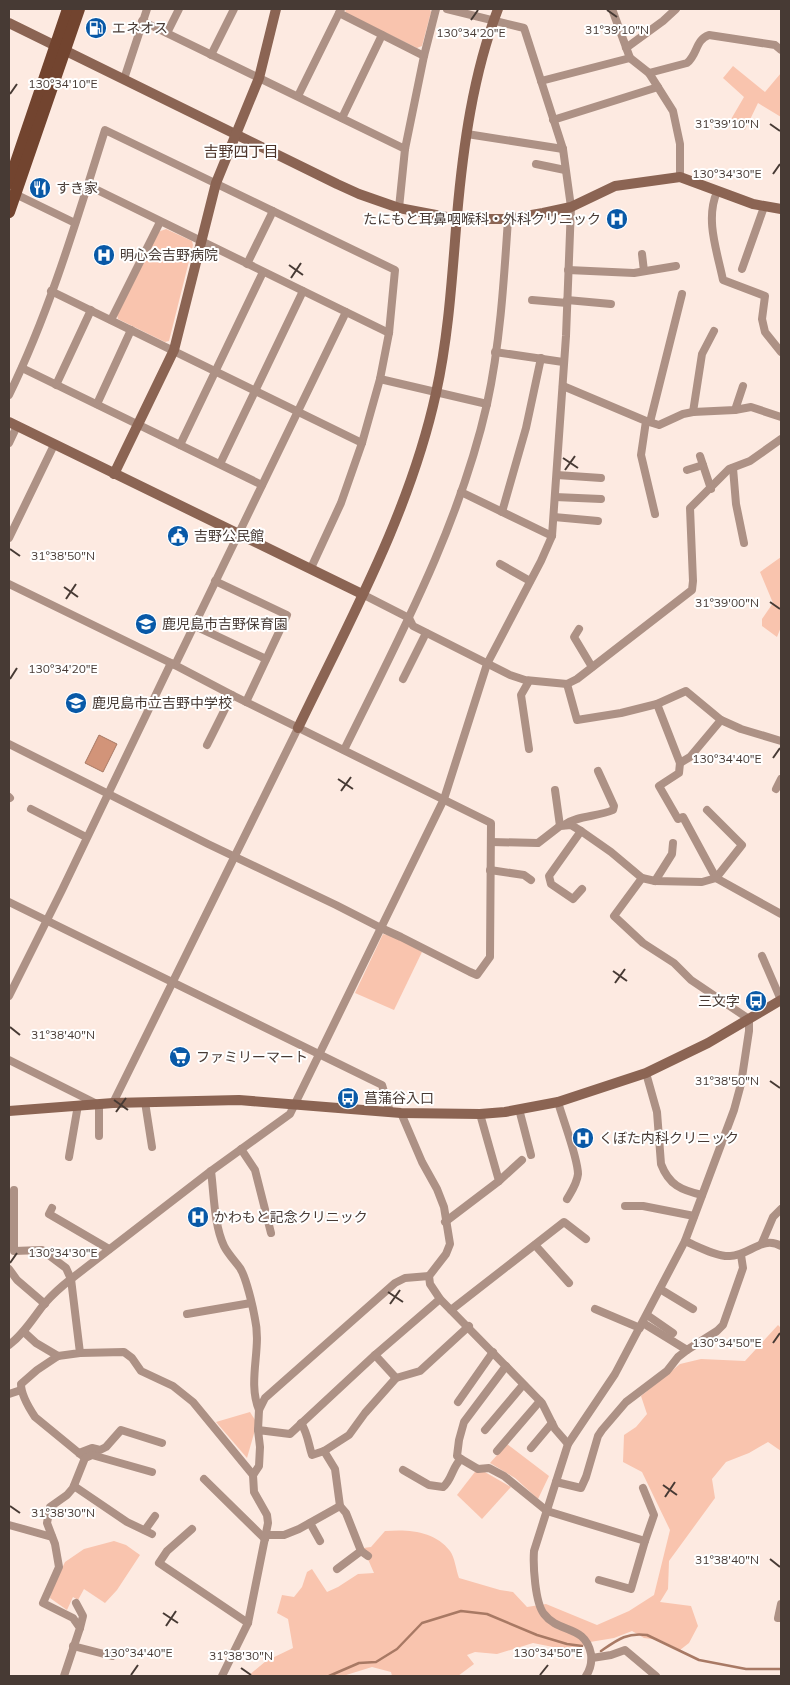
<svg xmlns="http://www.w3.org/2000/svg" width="790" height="1685" font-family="Mulish,'Noto Sans JP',sans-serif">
<rect width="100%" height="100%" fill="#fdeae1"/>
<g fill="#f9c4ae">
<path d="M345 9H430L431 12 422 46 417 48 346 13Z"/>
<path d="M733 66 765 92 781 73V117L758 103 745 130 730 121 744 97 723 78Z"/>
<path d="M166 229 192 241 193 245 169 341 165 342 118 319 117 315 158 232Z"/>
<path d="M781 557V627L777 637 762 626V619L773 603 760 572Z"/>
<path d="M383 934 399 938 422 952 394 1010 355 993Z"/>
<path d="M778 1325 781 1328V1451L768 1442 749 1453 726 1462 712 1479 715 1498 669 1561 668 1589 660 1602 691 1606 698 1626 689 1643 680 1650 660 1640 644 1638 632 1631 614 1638 590 1642 573 1651 533 1643 497 1654 475 1652 467 1655 474 1664 458 1676H392L391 1672 372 1667 343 1676H248L266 1661 293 1648 288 1619 277 1613 282 1595 294 1597 302 1587 307 1572 312 1569 327 1592 338 1587 358 1574 374 1573 363 1548 371 1547 385 1531C409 1529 435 1531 450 1551 455 1558 456 1570 459 1578L500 1590 513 1592 527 1607 546 1604 597 1625 629 1611 654 1595 670 1530 642 1472 623 1462 624 1435 636 1427 647 1414 641 1396 680 1364 701 1359 745 1361Z"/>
<path d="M250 1412 257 1423 247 1458 216 1422Z"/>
<path d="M507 1444 549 1476 538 1499 515 1478 490 1463Z"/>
<path d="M478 1468 511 1487 482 1519 457 1495Z"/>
<path d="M114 1541 126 1545 140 1555 117 1590 105 1603 84 1589 78 1600 73 1597 67 1610 50 1598 51 1591 65 1562 84 1549Z"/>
</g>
<path fill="#d29479" stroke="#a87964" d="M99 735 117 744 103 772 85 763Z"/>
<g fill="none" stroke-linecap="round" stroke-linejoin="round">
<g stroke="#a87964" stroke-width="2.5">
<path d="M601 1651C617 1640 627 1632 647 1635L699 1660 746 1669H781"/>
<path d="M329 1676 359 1663 376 1662 397 1649 422 1623 461 1611 487 1614 537 1635 567 1644 582 1646"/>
</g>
<g stroke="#ad9185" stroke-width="8">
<path d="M612 9 630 58 649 73 673 111 680 144V177"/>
<path d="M339 13 424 56"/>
<path d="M142 21 405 149"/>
<path d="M167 33 179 9"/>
<path d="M626 48 663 21 676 9"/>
<path d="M211 55 234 9"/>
<path d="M649 73 687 63C698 54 695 40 709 35L775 45 781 50"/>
<path d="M124 79 147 9"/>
<path d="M541 81 630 58"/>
<path d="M298 96 341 9"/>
<path d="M342 118 382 35"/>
<path d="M553 120 658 87"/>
<path d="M467 134 563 149"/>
<path d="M536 164 565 170"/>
<path d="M87 185 389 333"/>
<path d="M9 191 75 223"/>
<path d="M717 192C705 219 717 251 723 280L765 296 762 319 765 332 781 352"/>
<path d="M399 208 405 149 424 56 436 9"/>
<path d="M642 254 644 271"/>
<path d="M247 264 273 211"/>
<path d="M742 269 764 207"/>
<path d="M568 270 634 273 676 266"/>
<path d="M51 291 362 443"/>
<path d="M532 300 567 303"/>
<path d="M567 300 611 304"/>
<path d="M111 320 160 222"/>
<path d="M495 352 563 362"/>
<path d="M22 368 262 485"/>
<path d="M380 379 487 404"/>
<path d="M56 385 91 310"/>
<path d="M563 386 646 421 641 455 655 514"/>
<path d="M9 395C50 311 77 219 105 130L395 270 389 333 380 379 362 443 341 503 311 568"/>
<path d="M97 404 131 330"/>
<path d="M735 410 743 386"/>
<path d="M693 412 702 354 714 331"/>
<path d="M646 421 659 425 683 414 693 412 735 410 751 407 781 417"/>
<path d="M650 422 682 294"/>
<path d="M9 443 17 426"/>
<path d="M180 445 263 272"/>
<path d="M700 456 711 489"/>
<path d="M220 464 303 291"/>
<path d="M733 468 736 504 744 543"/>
<path d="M687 470 703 465"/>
<path d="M557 475 601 478"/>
<path d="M461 492 552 536"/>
<path d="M555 497 601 499"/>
<path d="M502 512 526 428 541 358"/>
<path d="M554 517 598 521"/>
<path d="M9 538 54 445"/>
<path d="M500 564 530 581"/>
<path d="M215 581 287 615 246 702"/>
<path d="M9 584 171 663 232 695 491 823 490 957 477 975 470 972 401 937 381 928 336 905 208 844 9 744"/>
<path d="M362 594 409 618 413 626 510 675 525 680 567 684 577 679 692 590 693 581 690 508 729 469 750 461 781 439"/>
<path d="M193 625 266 659"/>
<path d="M579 629 574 637 592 667"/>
<path d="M175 665 346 312"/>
<path d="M403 679 426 633"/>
<path d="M529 681 521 695 529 749"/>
<path d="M567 684 577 720 621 713 657 704 686 691 721 720 741 729 781 741"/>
<path d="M657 704 680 763"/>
<path d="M207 745 232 695"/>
<path d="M344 750C399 638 459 527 487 404 500 345 504 280 508 219"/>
<path d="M776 789 781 779"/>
<path d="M555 790 560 826"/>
<path d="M9 797 10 798"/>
<path d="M31 809 86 837"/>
<path d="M707 810 742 845 716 878 683 817 678 819 659 786 679 773 680 763 690 757 721 720"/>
<path d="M564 825C578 815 598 817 613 810L614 806 598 771"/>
<path d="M581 831 549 876 551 884 573 899 582 889"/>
<path d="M491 842 538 843 560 826 571 825 581 831 611 852 642 878 655 881 702 882 716 878 781 914"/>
<path d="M490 870 524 875 531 880"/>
<path d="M655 881 672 854 673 843"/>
<path d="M9 902 382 1085 390 1112"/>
<path d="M762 956 781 1000"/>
<path d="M9 996 62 890 171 663"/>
<path d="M9 1060 97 1104"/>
<path d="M646 1073 657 1112 661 1164C669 1185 681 1190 702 1195"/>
<path d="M145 1102 152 1147"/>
<path d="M558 1102C563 1120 578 1158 578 1174 577 1184 571 1192 567 1199"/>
<path d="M113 1103 298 728"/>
<path d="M99 1104V1136"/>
<path d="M519 1109 531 1155"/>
<path d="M401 1113 422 1162 437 1189 444 1207 450 1244 446 1254 429 1276 430 1284 440 1299 542 1403 555 1429 568 1444"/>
<path d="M241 1149 255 1170 271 1233"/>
<path d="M69 1157 78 1105"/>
<path d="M211 1171C214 1194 214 1225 224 1246 228 1254 235 1261 240 1268 246 1277 253 1307 255 1319 262 1349 247 1381 259 1410"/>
<path d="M499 1181 522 1160"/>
<path d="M14 1190V1251L42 1250 66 1268 71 1279 80 1353 58 1356 37 1370 21 1384C21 1394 29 1408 35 1417L85 1458"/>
<path d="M625 1206H643L694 1216"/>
<path d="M52 1208 49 1214 109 1249"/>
<path d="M445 1222 499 1181 480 1114"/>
<path d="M685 1241C697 1246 717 1257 730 1256 749 1256 762 1235 781 1246"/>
<path d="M762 1243 773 1217 781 1209"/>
<path d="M535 1245 569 1283"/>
<path d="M9 1269 17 1280 45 1304"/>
<path d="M660 1289 693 1309"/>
<path d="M595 1309 640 1328"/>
<path d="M451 1310 564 1222 586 1239"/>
<path d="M187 1314 251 1303"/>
<path d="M647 1315 673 1333"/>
<path d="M643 1323 687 1350 717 1331 723 1325 743 1268 741 1255"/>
<path d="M24 1332 36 1343 58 1356"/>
<path d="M9 1345C24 1334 33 1318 45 1303 53 1294 62 1286 71 1279L211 1171 290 1114 444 799 487 664 541 561 552 536 566 336 571 207 563 149 524 28 447 9"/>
<path d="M80 1353 124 1352 132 1358 141 1371 173 1386 193 1402 253 1475"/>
<path d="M375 1355 396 1378 420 1371 469 1326"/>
<path d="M9 1394 21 1390"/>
<path d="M458 1402 493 1352"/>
<path d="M301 1423C308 1434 308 1443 312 1455L324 1451 349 1435 365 1413 396 1378"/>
<path d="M258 1430 259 1410 265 1398 395 1283 405 1278 429 1276"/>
<path d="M485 1430 523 1385"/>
<path d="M531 1448 552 1423"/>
<path d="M324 1451 335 1469 340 1506 346 1513 361 1551 368 1556"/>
<path d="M497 1451 540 1401"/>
<path d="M79 1453 92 1448 100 1450 106 1447 121 1430 162 1443"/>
<path d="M461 1459 457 1456 459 1440 464 1422 506 1366"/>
<path d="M403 1470 429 1485 443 1487C452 1480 452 1467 461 1459L478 1469 489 1468 504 1476 547 1511 645 1541 631 1589 599 1580"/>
<path d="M204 1479 265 1539"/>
<path d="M556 1482 581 1488 586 1477 598 1436 602 1430 626 1402 667 1371 678 1357 687 1350"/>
<path d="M74 1486 127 1522 152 1534"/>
<path d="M643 1488 654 1515 645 1541"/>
<path d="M310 1523 320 1541"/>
<path d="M9 1525 52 1537"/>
<path d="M192 1529 167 1551 159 1563 248 1623"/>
<path d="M145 1530 155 1516"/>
<path d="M266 1535H284L299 1529 340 1506"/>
<path d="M337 1569 361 1551"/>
<path d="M76 1603 83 1616 80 1628"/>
<path d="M781 1604 778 1618H781"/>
<path d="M73 1646 112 1656"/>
<path d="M592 1658 611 1655 625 1650 656 1676"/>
<path d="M64 1676 80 1628 73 1618 43 1603 59 1567 55 1544 47 1523 50 1507 67 1495 73 1488 85 1458 92 1455 152 1472"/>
<path d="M222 1676 248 1623 268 1523 267 1515 254 1492 253 1475 259 1466 260 1447 258 1430 290 1434 375 1355 440 1299"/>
<path d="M586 1676C590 1670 592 1662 591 1654 585 1624 559 1634 544 1614 535 1603 533 1565 534 1551L568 1444 615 1374 685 1241 734 1110 741 1084 749 1031V1019L691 980 674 963 643 943 614 916 642 878"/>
</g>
<g stroke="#8b6453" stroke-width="10">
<path d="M9 23 337 184 359 194 399 208 457 219H508L543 213 571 207 615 186 680 177 753 204 781 209"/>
<path d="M9 422 362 594"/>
<path d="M114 474 174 350 216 183 259 78 276 9"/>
<path d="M298 728C350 620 410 512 436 393 449 334 452 276 457 216 463 147 473 74 498 9"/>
<path d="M9 1111 113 1103 239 1100 401 1113 480 1114 505 1112 558 1102 646 1073 708 1043 781 1000"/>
</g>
<g stroke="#72442f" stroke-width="12">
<path d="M9 183 68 9"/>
<path d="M9 212 79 9"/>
</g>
</g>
<path fill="none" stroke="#473a34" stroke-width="2" d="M607 10 617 17M471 20 478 10M10 94 17 84M770 124 780 131M773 174 780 164M289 265 303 275M291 278 301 263M563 458 578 468M565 470 575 456M10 549 20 556M64 587 78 597M66 599 76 584M770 602 780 609M10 679 17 668M773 758 780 748M338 779 353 789M341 791 351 777M613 971 627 981M615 983 625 969M10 1027 20 1035M770 1081 780 1088M114 1100 128 1110M116 1112 126 1098M10 1263 17 1253M388 1292 403 1302M390 1304 400 1290M773 1343 780 1333M663 1485 677 1495M665 1497 675 1482M10 1506 20 1513M770 1559 780 1567M163 1613 178 1623M166 1626 176 1611M241 1668 251 1675M131 1675 138 1665M540 1675 548 1665"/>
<defs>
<g id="fuel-disc" transform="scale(1.125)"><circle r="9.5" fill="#0959a7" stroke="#fff"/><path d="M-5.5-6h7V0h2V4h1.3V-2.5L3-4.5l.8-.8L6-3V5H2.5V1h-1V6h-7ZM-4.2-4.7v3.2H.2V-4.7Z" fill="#fff"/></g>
<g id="restaurant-disc" transform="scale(1.125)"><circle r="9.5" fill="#0959a7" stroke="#fff"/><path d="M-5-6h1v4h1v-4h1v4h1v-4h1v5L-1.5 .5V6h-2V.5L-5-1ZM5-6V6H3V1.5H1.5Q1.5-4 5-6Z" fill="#fff"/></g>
<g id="hospital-disc" transform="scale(1.125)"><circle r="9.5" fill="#0959a7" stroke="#fff"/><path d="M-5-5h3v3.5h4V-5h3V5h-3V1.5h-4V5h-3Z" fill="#fff"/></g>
<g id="civic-disc" transform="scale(1.125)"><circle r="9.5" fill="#0959a7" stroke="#fff"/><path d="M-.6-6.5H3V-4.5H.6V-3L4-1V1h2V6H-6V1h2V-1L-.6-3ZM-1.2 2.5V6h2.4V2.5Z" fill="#fff"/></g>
<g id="school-disc" transform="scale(1.125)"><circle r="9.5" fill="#0959a7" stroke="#fff"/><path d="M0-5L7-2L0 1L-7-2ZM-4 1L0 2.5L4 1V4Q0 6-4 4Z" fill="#fff"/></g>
<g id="bus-disc" transform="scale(1.125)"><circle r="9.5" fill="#0959a7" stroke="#fff"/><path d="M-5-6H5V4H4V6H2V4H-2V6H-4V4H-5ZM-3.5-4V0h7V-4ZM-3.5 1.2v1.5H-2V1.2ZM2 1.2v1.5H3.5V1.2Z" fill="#fff"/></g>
<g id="supermarket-disc" transform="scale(1.125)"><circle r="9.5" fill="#0959a7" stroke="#fff"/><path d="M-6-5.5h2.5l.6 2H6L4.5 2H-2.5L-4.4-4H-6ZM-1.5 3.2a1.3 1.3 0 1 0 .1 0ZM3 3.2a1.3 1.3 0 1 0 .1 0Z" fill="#fff"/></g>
</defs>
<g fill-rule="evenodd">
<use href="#fuel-disc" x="96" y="28"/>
<use href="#restaurant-disc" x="40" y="188"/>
<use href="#hospital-disc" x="617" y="219"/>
<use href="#hospital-disc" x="104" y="255"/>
<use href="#civic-disc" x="178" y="536"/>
<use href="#school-disc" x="146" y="624"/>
<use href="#school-disc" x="76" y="703"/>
<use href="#bus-disc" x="756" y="1001"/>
<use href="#supermarket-disc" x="180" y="1057"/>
<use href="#bus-disc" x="348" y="1098"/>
<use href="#hospital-disc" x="583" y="1138"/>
<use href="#hospital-disc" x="198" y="1217"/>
</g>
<g text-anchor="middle" stroke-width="4" stroke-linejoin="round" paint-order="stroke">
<g font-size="14" fill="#473a34" stroke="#fff" text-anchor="start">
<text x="112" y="33">エネオス</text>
<text x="56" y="193">すき家</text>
<text x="601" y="224" text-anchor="end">たにもと耳鼻咽喉科・外科クリニック</text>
<text x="120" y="260">明心会吉野病院</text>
<text x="194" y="541">吉野公民館</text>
<text x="162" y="629">鹿児島市吉野保育園</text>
<text x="92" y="708">鹿児島市立吉野中学校</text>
<text x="740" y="1006" text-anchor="end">三文字</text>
<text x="196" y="1062">ファミリーマート</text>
<text x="364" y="1103">菖蒲谷入口</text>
<text x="599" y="1143">くぼた内科クリニック</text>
<text x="214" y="1222">かわもと記念クリニック</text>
</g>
<g font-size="15" fill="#4c3329" stroke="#fff">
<text x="241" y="157">吉野四丁目</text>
</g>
</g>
<g font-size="12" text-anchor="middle" fill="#473a34" stroke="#fff" stroke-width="4" stroke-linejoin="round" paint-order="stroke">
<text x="617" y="34">31°39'10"N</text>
<text x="471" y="37">130°34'20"E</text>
<text x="63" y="88">130°34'10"E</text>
<text x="727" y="128">31°39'10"N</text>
<text x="727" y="178">130°34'30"E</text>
<text x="63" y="560">31°38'50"N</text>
<text x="727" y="607">31°39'00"N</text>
<text x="63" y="673">130°34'20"E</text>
<text x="727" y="763">130°34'40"E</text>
<text x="63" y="1039">31°38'40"N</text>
<text x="727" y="1085">31°38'50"N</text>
<text x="63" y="1257">130°34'30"E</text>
<text x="727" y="1347">130°34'50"E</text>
<text x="63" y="1517">31°38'30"N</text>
<text x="727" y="1564">31°38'40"N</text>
<text x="138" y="1657">130°34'40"E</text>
<text x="548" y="1657">130°34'50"E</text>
<text x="241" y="1660">31°38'30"N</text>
</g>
<rect width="790" height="1685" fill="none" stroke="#473a34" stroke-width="20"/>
</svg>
